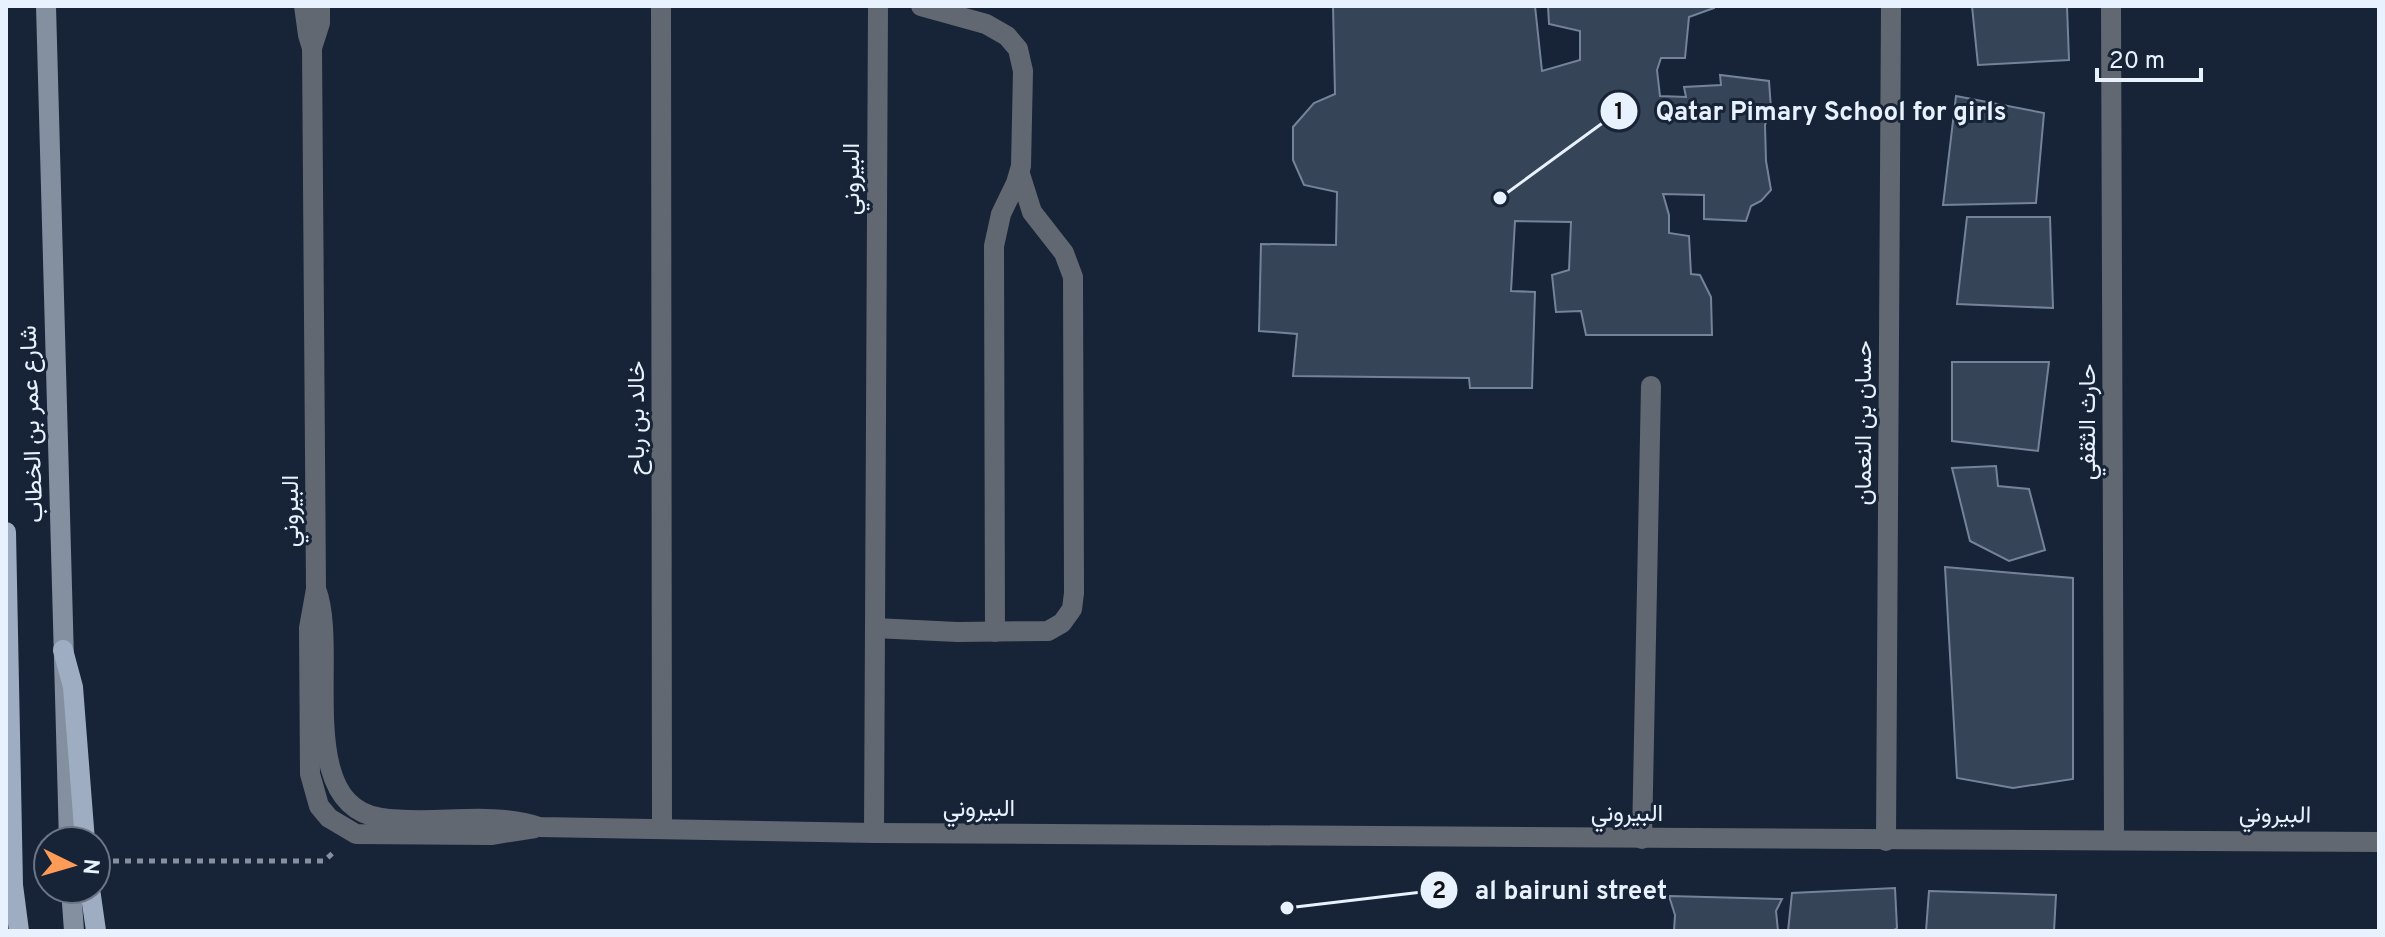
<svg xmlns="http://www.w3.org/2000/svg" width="2385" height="937" font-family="Overpass,Vazirmatn,sans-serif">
<rect width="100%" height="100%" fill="#172336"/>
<g fill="#364458" stroke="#74839a" stroke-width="2">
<path d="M1333 6H1535L1542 71 1580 60V31L1549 24 1548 6H1714V8L1689 17 1685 58H1661L1657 70 1660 96 1686 97 1684 87 1721 85 1720 75 1769 81 1771 109 1765 125 1766 161 1771 190 1761 201 1751 206 1746 221 1704 219V195L1663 194 1669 215V233L1689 236 1691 274 1700 275 1711 297 1712 335H1586L1581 311 1556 312 1552 275 1569 270 1571 222 1515 221 1511 291 1535 292 1532 388H1470L1469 378 1293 376 1297 334 1259 331 1261 244 1336 245 1337 192 1304 185 1293 160V127L1314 103 1335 94Z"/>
<path d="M1972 6H2067L2069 60 1978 65Z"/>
<path d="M1956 96 2044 113 2036 203 1943 205Z"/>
<path d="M1967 217H2050L2053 308 1957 304Z"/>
<path d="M1952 362H2049L2038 451 1952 441Z"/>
<path d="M1996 466 1998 486 2029 489 2045 550 2009 561 1970 541 1952 468Z"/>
<path d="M1945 567 2073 578V779L2013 788 1957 778Z"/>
<path d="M1895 888 1897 928 1892 931H1788L1792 893Z"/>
<path d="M1929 891 2056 895 2054 931H1926Z"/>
<path d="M1669 896 1782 899 1776 911 1778 931H1674L1675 915Z"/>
</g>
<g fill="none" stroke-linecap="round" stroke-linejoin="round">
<path stroke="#8690a0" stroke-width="5" stroke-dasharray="6 6" stroke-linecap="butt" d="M101 861H324L335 851"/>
<g stroke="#616872" stroke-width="20">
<path d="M921 6 986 24 1007 36 1018 49 1023 71 1021 166 1016 183 1001 214 994 246 995 632"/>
<path d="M875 628 957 632 1048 631 1062 623 1072 609 1074 593 1073 277 1064 253 1032 212 1020 174"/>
<path d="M1642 839 1651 386"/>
</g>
<g stroke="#616872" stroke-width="20">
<path d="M304 6 308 35 312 48"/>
<path d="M320 6V23L312 48 316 589 309 628 310 774 319 806 329 818 356 834 491 835 535 828"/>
<path d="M661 6 662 829"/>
<path d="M2111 6 2114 839"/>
<path d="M316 589C340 649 292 805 381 818 434 826 487 810 539 827L874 833 2379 842"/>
<path d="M874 833 878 6"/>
<path d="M1886 841 1891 6"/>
</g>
<g stroke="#848f9f" stroke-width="20">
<path d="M46 6 69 841"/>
<path d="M71 889 74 931"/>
</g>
<g stroke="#9fadc2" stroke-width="20">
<path d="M6 532 13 885 19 931"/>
<path d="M63 650 73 687 85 841"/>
<path d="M90 889 96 931"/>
</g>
</g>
<g text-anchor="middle" stroke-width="6" stroke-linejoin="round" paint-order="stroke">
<g font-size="24" fill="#e8f1fe" stroke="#172336">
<text transform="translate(851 179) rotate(-90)" y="8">البيروني</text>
<text transform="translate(636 418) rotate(-90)" y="8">خالد بن رباح</text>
<text transform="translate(2087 422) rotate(-90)" y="8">حارث الثقفي</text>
<text transform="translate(1863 423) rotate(-90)" y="8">حسان بن النعمان</text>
<text transform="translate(31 424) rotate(-92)" y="8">شارع عمر بن الخطاب</text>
<text transform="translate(290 511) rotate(-90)" y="8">البيروني</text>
<text x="979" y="816">البيروني</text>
<text x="1627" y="821">البيروني</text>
<text transform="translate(2275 814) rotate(1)" y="8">البيروني</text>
</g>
</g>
<path fill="none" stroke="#e8f1fe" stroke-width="3" d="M1500 198L1619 111M1287 908L1439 890"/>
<g fill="#e8f1fe" stroke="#172336" stroke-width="3">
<circle cx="1500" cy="198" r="8"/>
<circle cx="1287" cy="908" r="8"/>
<circle cx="1619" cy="111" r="20"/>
<circle cx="1439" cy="890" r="20"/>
</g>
<g font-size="24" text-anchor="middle" font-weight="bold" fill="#111">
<text x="1619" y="119">1</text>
<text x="1439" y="898">2</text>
</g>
<g font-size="26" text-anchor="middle" font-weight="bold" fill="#e8f1fe" stroke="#172336" stroke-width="6" stroke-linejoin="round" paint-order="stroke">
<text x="1831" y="120">Qatar Pimary School for girls</text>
<text x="1571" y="899">al bairuni street</text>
</g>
<rect width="2385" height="937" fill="none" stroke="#e8f1fe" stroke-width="16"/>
<g transform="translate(72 865) rotate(95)"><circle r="38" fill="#172336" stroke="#6b7586" stroke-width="2"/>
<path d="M0-6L14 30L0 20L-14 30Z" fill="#fe9c57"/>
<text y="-12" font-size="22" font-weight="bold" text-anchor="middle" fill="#e8f1fe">N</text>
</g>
<path d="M2097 68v12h104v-12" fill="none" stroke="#e8f1fe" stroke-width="4"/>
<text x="2109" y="68" font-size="24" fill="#e8f1fe" stroke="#172336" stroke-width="6" paint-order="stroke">20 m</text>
</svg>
